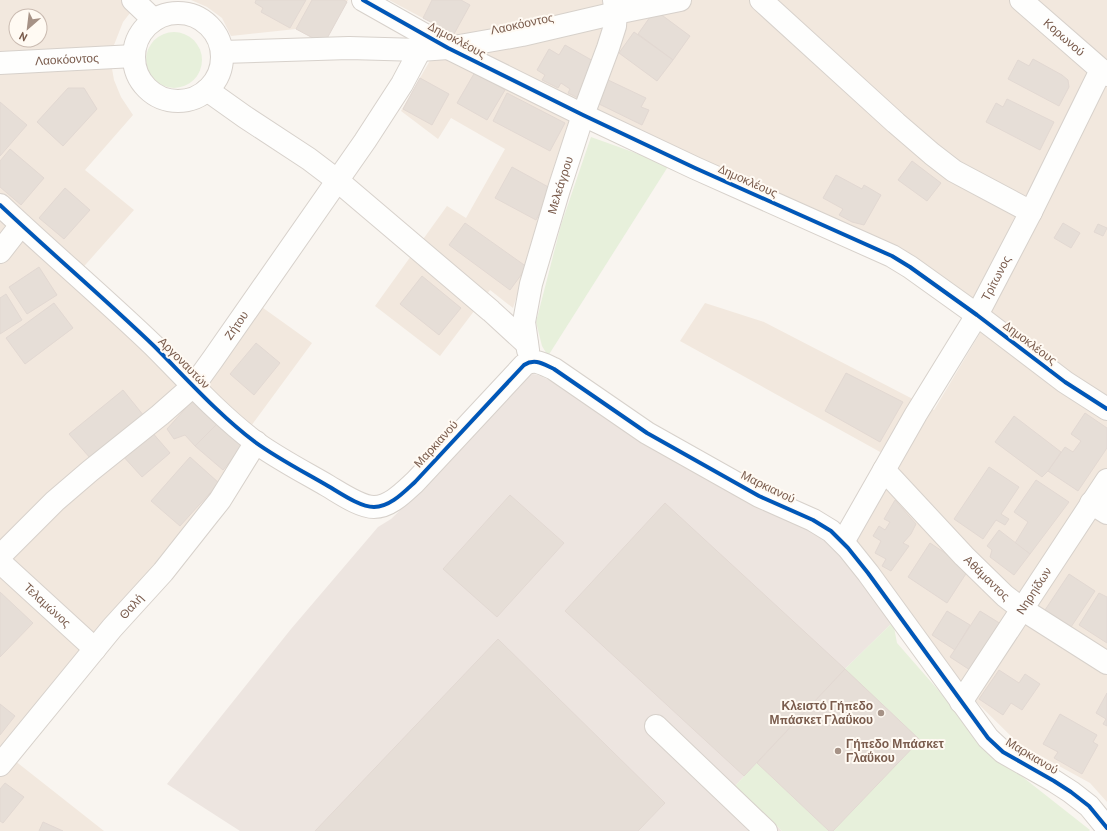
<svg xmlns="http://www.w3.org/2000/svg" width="1107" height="831" font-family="'PT Sans',sans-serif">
<rect width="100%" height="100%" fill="#f9f5f0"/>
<g fill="#f2e8de" fill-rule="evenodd">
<path d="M0 0H152L141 5 130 13 123 22 114 45 111 63 114 80 121 97 133 115 85 170 134 210 71 281 181 384 259 305 312 343 240 441 244 445 209 500 0 749 104 831H0ZM16 16H40V40H16Z"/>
<path d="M191 0H348L324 44 296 29 231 36 222 18 207 7Z"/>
<path d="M389 0H1107V802L1090 783 1019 744 955 681 853 541 900 463 680 341 705 303 764 322 934 410 992 313 639 130 579 101 513 308 490 290 440 356 375 306 447 206 466 218 505 149 451 118 438 139 401 111 447 31Z"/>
</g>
<path fill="#ede5e0" d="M533 374 538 375 567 388 804 525 836 546 893 622 845 669 735 786 782 831H240L167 784 291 629 378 527 391 519 417 494 529 375Z"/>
<g fill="#e7f0db">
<circle cx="174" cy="60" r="28"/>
<path d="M591 137 669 165 548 356 542 346 536 322 561 225Z"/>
<path d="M893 622 897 643 996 756 1090 830 1089 831H782L735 786 845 669Z"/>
</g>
<g fill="#e6ded7" stroke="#e2d8d2">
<path d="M256 0H306L290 28 261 12 263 8 255 3Z"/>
<path d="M312 0H344L347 2 324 44 296 29Z"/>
<path d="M432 0H461L470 5 454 34 423 18Z"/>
<path d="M655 10 690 36 673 60 638 34Z"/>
<path d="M634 32 673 60 657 81 619 53Z"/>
<path d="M565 45 595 62 580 99 568 93 570 89 561 83 558 88 542 80 545 75 537 70 549 49 559 55Z"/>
<path d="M1033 59 1062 75 1068 80 1069 87 1059 106 1008 79 1018 60 1029 66Z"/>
<path d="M475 72 505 90 487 120 457 103Z"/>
<path d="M420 78 449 94 432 125 403 109Z"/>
<path d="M606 79 646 98 641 107 649 110 642 125 595 102Z"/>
<path d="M68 88H84L97 109 63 146 37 122Z"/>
<path d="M507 93 565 123 550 151 493 121Z"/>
<path d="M1007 99 1054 122 1040 150 986 122 996 103 1003 107Z"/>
<path d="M0 102 27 125 0 156Z"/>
<path d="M10 149 44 178 21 205 0 187V161Z"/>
<path d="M912 161 941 183 927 201 898 180Z"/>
<path d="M512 167 552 189 536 220 495 198Z"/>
<path d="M836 175 862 189 864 185 881 195 864 225 852 222 839 215 843 209 823 198Z"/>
<path d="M65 188 90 210 64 239 39 218Z"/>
<path d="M465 223 527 267 510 290 449 245Z"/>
<path d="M1063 223 1080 233 1071 248 1054 238Z"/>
<path d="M1098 224 1107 228 1103 236 1094 232Z"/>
<path d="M39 267 57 295 27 314 9 287Z"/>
<path d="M422 276 461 308 439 335 400 304Z"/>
<path d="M6 294 22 320 0 334V298Z"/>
<path d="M54 303 73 328 25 364 6 338Z"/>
<path d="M256 343 280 363 254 395 230 374Z"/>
<path d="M846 373 903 402 880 442 825 411Z"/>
<path d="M123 390 144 416 91 459 69 434Z"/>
<path d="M194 399 218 423 195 446 185 435 174 439 167 429Z"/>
<path d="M1085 413 1107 428V448L1078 491 1048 471 1065 447 1073 452 1081 441 1071 434Z"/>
<path d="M1014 416 1061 452 1048 471 1042 477 995 442Z"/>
<path d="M218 423 244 445 223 470 195 446Z"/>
<path d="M151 431 170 453 142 477 122 455Z"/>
<path d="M190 457 219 483 180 526 151 501Z"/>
<path d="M989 467 1019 487 1001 514 1009 519 1005 525 996 520 983 539 954 519Z"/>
<path d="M1036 480 1069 502 1030 554 1015 543 1028 522 1014 512Z"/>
<path d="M510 495 564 543 497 617 443 569Z"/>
<path d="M895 500 916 524 911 534 903 543 909 546 891 571 882 566 886 559 875 553 881 541 873 536 879 526 885 530 890 522 884 519Z"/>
<path d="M665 503 845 669 744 776 565 611Z"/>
<path d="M999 530 1030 554 1014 575 990 557 992 550 987 546Z"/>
<path d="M930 543 969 569 947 603 908 577Z"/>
<path d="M1069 574 1095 591 1069 630 1043 613Z"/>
<path d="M0 592 33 623 0 657Z"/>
<path d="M1099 593 1107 597V643L1079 625Z"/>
<path d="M947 611 970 625 955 650 932 635Z"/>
<path d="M980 611 1001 624 970 670 950 657Z"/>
<path d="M498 639 665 803 638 831H315Z"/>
<path d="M845 669 920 740 833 831H829L757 763Z"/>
<path d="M999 670 1019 683 1025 674 1040 684 1022 710 1011 703 1003 715 979 699Z"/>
<path d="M1107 693V726L1103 724 1106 719 1096 713Z"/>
<path d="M0 704 15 716 0 735Z"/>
<path d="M1060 714 1097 735 1093 742 1098 745 1082 774 1054 758 1058 752 1043 744Z"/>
<path d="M5 783 24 797 3 823 0 821V789Z"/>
<path d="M43 822 63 831H39Z"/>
</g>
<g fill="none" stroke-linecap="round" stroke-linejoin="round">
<g stroke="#d7d1cb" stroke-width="24">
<g id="minor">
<path d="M133 0 154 20"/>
<path d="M363 0 448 48 583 115 695 168 892 256 910 267 977 315 1065 382 1107 409"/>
<path d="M761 0 896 123 932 154 954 171 1031 212"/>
<path id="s1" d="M1021 0 1107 75"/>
<circle cx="178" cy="57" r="44"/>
<path d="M222 52 349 48 420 50 448 48 522 35 616 13 680 0"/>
<path id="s2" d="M0 63 134 56"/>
<path d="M207 90 245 117 309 159 338 181 491 311 527 344"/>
<path d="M0 205C51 253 104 298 154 346 187 379 218 414 255 442 277 458 304 472 328 486 340 493 360 507 374 507 390 507 404 492 415 482L524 365C535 358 543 364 554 369L647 433 759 496 813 520 831 531 848 548 868 573 988 738 1003 752 1054 781 1071 792 1089 806 1107 828"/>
<path d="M0 252 21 225"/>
<path id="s3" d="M528 350 524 322 531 284 559 189 583 115 608 48 615 26 616 13 614 0"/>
<path id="s4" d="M884 470 964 556 1005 596 1022 609 1107 663"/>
<path d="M1091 503 1107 513"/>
<path id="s5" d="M843 542 916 414 977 315 1031 212 1101 70"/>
<path id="s6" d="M0 556 55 501 90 471 160 415 185 393 200 377 213 359 365 141 402 84 420 50"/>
<path id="s7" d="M0 562 95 649"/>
<path id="s8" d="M961 702 1107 480"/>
<path d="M656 726 766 831"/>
<path id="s9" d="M0 765 112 628 163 572 208 515 220 500 256 442"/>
</g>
</g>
<use href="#minor" stroke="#fefefd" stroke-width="22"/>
<g stroke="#fffaf3" stroke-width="6">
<g id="cycleway">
<path d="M363 0 448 48 583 115 695 168 892 256 910 267 977 315 1065 382 1107 409"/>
<path d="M0 205C51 253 104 298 154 346 187 379 218 414 255 442 277 458 304 472 328 486 340 493 360 507 374 507 390 507 404 492 415 482L524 365C535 358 543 364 554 369L647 433 759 496 813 520 831 531 848 548 868 573 988 738 1003 752 1054 781 1071 792 1089 806 1107 828"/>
</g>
</g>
<use href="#cycleway" stroke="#0057b8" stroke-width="4"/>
</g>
<g fill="#a69286" stroke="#fffaf3" stroke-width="1.5">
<circle cx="881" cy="713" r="4"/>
<circle cx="838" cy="751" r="4"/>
</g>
<g text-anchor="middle" stroke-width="4" stroke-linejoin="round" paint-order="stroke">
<g font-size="12" fill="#7a5c4d" stroke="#fffaf3">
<text transform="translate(522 24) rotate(-12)" y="4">Λαοκόοντος</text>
<text dy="4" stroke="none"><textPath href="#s1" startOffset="57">Κορωνού</textPath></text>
<text transform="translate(457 40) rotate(28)" y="4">Δημοκλέους</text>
<text dy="4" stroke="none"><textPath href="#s2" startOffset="67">Λαοκόοντος</textPath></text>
<text transform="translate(748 181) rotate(24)" y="4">Δημοκλέους</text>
<text dy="4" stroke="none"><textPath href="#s3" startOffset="170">Μελεάγρου</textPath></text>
<text dy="4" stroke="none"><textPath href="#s5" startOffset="305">Τρίτωνος</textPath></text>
<text dy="4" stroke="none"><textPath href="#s6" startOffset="332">Ζήτου</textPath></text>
<text transform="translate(1030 343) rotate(37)" y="4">Δημοκλέους</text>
<text transform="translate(184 363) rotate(45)" y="4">Αργοναυτών</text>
<text transform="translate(436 444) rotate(-48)" y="4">Μαρκιανού</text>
<text transform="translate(768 487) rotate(26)" y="4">Μαρκιανού</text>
<text dy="4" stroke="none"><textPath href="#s4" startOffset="149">Αθάμαντος</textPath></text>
<text dy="4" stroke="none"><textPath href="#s8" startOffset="133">Νηρηίδων</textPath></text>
<text dy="4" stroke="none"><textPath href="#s7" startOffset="64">Τελαμώνος</textPath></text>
<text dy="4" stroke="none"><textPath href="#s9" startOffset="206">Θαλή</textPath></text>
<text transform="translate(1032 756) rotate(31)" y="4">Μαρκιανού</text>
</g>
<g font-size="12" font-weight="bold" fill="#7a5c4d" stroke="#fffaf3" text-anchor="end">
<text x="873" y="710">Κλειστό Γήπεδο<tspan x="873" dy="14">Μπάσκετ Γλαΰκου</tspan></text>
<text x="846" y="748" text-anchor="start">Γήπεδο Μπάσκετ<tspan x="846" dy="14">Γλαΰκου</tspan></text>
</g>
</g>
<g transform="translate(28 28) rotate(208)"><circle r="19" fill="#fffaf3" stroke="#cabbb1"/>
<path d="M0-3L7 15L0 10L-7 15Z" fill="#a69286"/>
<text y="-6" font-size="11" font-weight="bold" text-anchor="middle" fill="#7a5c4d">N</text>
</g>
</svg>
